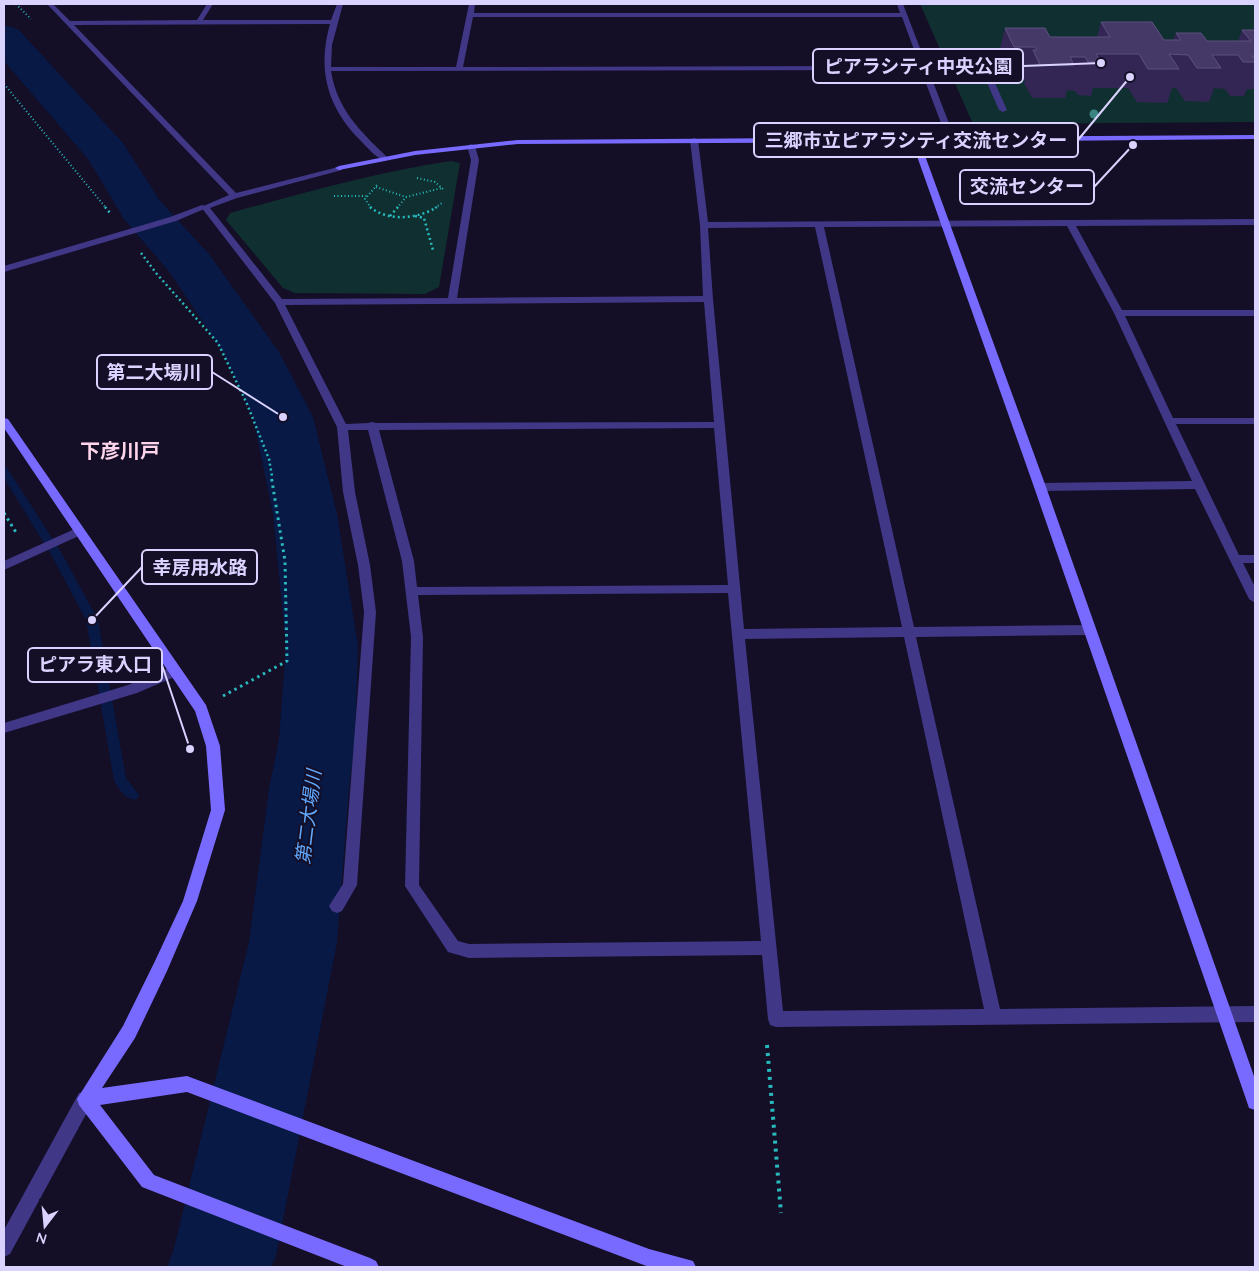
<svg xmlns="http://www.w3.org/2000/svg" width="1259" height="1271" font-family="Quicksand,'Noto Sans JP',sans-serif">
<rect width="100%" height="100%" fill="#140e26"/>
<g fill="#102f30">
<path d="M920 4H1255V122L973 124Z"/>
<path d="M451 161 460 163 439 287 425 294 295 293 283 288 226 220 230 213C303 193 376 172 451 161Z"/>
</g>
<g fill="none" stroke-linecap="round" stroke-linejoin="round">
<path fill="#081945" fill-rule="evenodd" d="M4 467 7 468 61 552 98 620 126 778 139 795 137 799C127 802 118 788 114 780L86 620 52 556 4 478Z"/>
<path fill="#081945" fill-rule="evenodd" d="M4 25 18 29 123 143 160 201 209 254 279 352 313 417 337 514 358 646 355 739 349 789 337 942 276 1256 271 1267H167L173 1252 249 942 269 789 279 739 286 646 273 514 253 417 223 352 171 274 124 219 88 159 4 61Z"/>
<g stroke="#29babd" stroke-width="2" stroke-dasharray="1 2.5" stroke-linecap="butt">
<path d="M16 4 31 19"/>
<path d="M4 84 106 208"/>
<path d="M417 178 435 182 444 190"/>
<path d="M376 187 406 197 442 188"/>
<path d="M334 196H367"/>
<path d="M371 208 365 199 377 185"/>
<path d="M397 208 406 197"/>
<path d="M435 208 442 203"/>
</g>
<g stroke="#29babd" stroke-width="2.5" stroke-dasharray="2 3" stroke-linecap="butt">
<path d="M105 207 110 213"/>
<path d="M370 207C388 222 418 219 437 207"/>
<path d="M390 216 398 207"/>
<path d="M415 216 424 218 433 250"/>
<path d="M141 253 156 273 218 343 247 404 269 459 272 476"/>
</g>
<g stroke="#29babd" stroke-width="3" stroke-dasharray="2.5 4" stroke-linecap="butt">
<path d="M4 513 17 534"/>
<path d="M223 696 287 661 285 561 271 475"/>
</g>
<path stroke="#29babd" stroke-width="4" stroke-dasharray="3 5" stroke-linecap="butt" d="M767 1045 781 1213"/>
<g fill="#403787" fill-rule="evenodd">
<path d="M916 56H983L1007 110 1003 112 999 110 977 60H916Z"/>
<path d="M202 205 209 207 176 221 4 272V266L170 217Z"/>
<path d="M79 527 83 528 85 531 83 534 4 570V561Z"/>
<path d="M174 666 179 667 180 671 179 675 137 693 4 733V723L128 685Z"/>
</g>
<g fill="#403787" fill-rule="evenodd">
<path d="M47 4H53L70 21 197 20 207 4H213L203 20H331L337 4H343L332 45 331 67H456L469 4H475L474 13H900L897 4H903L955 139 951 141 947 139 921 70 331 71C337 109 360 131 386 156L387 158 383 160C375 157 367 147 360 140 327 107 317 69 330 24L74 25 236 193 342 166V170L237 198 210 208 282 299 448 298 471 160 467 146 471 144 475 146 479 160 457 298 703 296 700 225 690 140 694 138 698 140 708 222 1255 219V225L1076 226 1122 310H1255V316H1125L1173 418H1255V424H1176L1239 555H1255V563H1243L1255 587V603L1249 599 1195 489 1040 491 1034 487 1040 483 1192 481 1114 313 1067 226 824 227 914 627 1089 625 1093 627 1095 630 1093 633 1089 635 916 637 1000 1009 1255 1006V1022L776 1027 770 1025 768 1019 762 955 469 958 448 952 405 886 411 637 402 561 368 430H348L355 492 370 565 376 612 357 885 342 911 337 913 332 911 329 906 343 884 364 612 358 565 343 492 337 427 275 303 201 207 229 195ZM473 17H902L920 66 463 67ZM815 227 902 627 744 629 713 299 708 228ZM704 302 714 422 376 423 372 422 368 423 346 424 285 305ZM714 428 728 585 417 587 414 561 379 430ZM728 593 761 941 469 944 458 941 419 885 423 637 418 595ZM904 637 984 1009 783 1011 745 639Z"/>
<path d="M85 1091 91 1093 93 1099 91 1105 10 1254 4 1257V1230L79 1093Z"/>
</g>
<g fill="#796aff" fill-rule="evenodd">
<path d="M1255 135V139L920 142 1046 487 1255 1079V1110L1249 1108 1247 1102 1034 487 912 142 518 144 415 155 339 170 335 168 339 166 415 151 518 140Z"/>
<path d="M4 418 8 419 206 705 220 746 225 810 197 901 167 971 135 1038 102 1088 187 1076 649 1249 693 1261 696 1267H649L187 1092 100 1105 154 1175 370 1258 376 1261 379 1267H347L142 1187 79 1105 77 1099 123 1026 155 961 183 901 211 810 206 746 195 711 4 428Z"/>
</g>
</g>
<circle fill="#3a8482" cx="1094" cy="114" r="4.5"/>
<path fill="#332655" d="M1101 22 1164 40H1173L1176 33 1207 41H1238L1242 30H1255V90L1254 89H1247L1244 96H1230L1225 89 1214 88 1209 102 1185 101 1176 88H1172L1167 103 1137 102 1128 88H1093L1091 96 1078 95 1075 91 1067 90 1065 98H1032L1024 83 1025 80H1006L997 61 1005 28 1050 37H1097Z"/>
<path fill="#453967" stroke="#5c517f" d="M1101 22H1152L1164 40H1181L1176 33H1201L1207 41H1251L1242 30H1255V56H1252L1255 59V62H1243L1238 55H1212L1221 68H1197L1188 55 1169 54 1179 69H1148L1139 54H1096L1101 62H1088L1085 57H1070L1074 65H1040L1033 50H1037L1035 47H1014L1005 28H1045L1050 37H1110Z"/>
<g text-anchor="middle" stroke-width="4" stroke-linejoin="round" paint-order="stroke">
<g font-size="19" font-style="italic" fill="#61a9ff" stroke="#140e26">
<text transform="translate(308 817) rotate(-83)" y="7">第二大場川</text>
</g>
<g font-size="20" font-weight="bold" fill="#ffd5ec" stroke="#140e26">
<text x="120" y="458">下彦川戸</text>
</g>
</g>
<path fill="none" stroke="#dbd3ff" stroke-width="2" d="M1101 63L1023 66M1130 77L1078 140M1133 145L1094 187M283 417L212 372M92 620L142 567M190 749L162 665"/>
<g fill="#dbd3ff" stroke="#140e26" stroke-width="2">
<circle cx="1101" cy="63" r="5"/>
<circle cx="1130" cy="77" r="5"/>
<circle cx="1133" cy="145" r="5"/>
<circle cx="283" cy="417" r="5"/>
<circle cx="92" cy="620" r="5"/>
<circle cx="190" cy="749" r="5"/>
</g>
<g fill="#140e26" stroke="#dbd3ff" stroke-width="2">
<rect x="813" y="49" width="210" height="34" rx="5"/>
<rect x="754" y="123" width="324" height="34" rx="5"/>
<rect x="960" y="170" width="134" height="34" rx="5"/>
<rect x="97" y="355" width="115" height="34" rx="5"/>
<rect x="142" y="550" width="115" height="34" rx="5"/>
<rect x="28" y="648" width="134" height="34" rx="5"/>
</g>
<g font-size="19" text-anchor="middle" font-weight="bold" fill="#dbd3ff">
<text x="918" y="73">ピアラシティ中央公園</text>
<text x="916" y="147">三郷市立ピアラシティ交流センター</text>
<text x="1027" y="193">交流センター</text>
<text x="154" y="379">第二大場川</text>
<text x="200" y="574">幸房用水路</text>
<text x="95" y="671">ピアラ東入口</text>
</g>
<rect width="1259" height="1271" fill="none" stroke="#dbd3ff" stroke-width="10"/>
<g transform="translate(45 1226) rotate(196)" stroke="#140e26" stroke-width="4" paint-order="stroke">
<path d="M0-4L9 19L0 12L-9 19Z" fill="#dbd3ff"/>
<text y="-8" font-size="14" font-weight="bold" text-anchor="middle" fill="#dbd3ff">N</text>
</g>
</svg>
